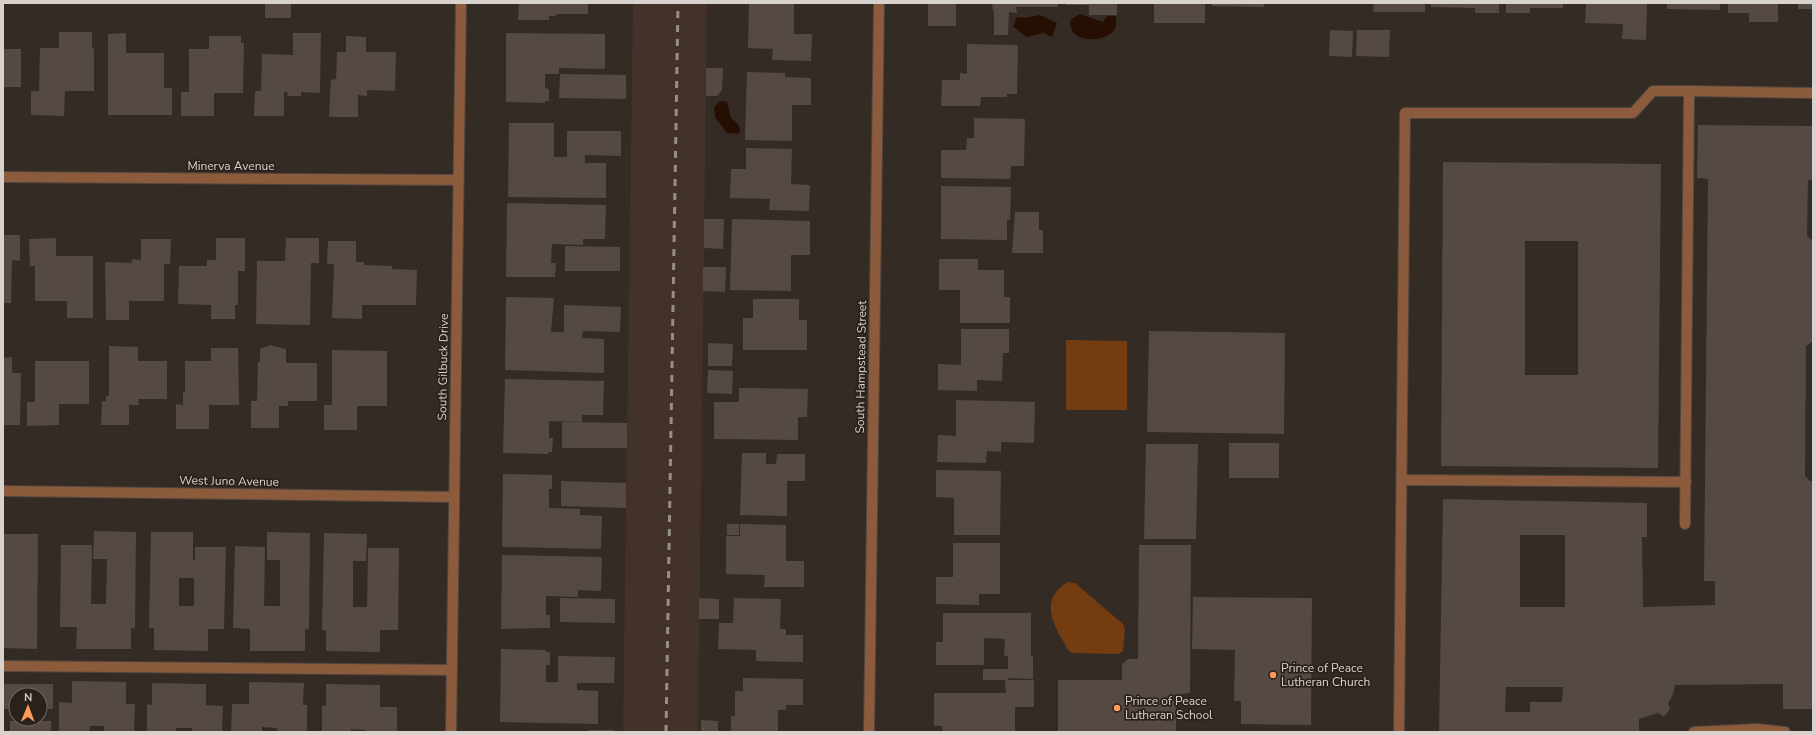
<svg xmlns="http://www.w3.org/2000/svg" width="1816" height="735" font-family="'Nunito Sans',sans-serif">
<rect width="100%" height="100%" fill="#352b25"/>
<path fill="#423229" d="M633 3H707L698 732H623Z"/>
<g fill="#743c11">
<path d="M1066 340 1127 341V410H1066Z"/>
<path d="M1068 582 1075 583 1123 624 1125 629 1123 651 1118 654 1073 653 1069 651C1056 628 1036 601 1068 582Z"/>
</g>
<g fill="#260f02">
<path d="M1080 14 1103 22 1107 16H1116C1116 21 1117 25 1115 29 1105 45 1065 43 1071 19Z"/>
<path d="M1040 15 1057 23 1052 37 1044 33 1027 37 1013 27 1017 17 1025 18Z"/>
<path d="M720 101 727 102 731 118 739 125 740 132 738 134 727 133 715 117 714 107Z"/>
</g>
<g fill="#544943" fill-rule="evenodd">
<rect x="265" y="3" width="26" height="15"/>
<path d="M519 3H588V14H557L556 16H549V20H518Z"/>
<path d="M749 3H794V34H812L811 61 772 60 773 49 748 48Z"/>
<rect x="928" y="3" width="28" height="23"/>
<path d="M992 3H1058V7H1016L1017 13 1009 12 1008 35H994V11H993Z"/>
<path d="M1066 3H1117V15H1089V5H1066Z"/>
<rect x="1154" y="3" width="51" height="20"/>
<path d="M1212 3H1264V7L1212 6Z"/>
<path d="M1374 3H1425V12H1373Z"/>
<path d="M1431 3H1499V13H1475V8L1431 7Z"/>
<path d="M1506 3H1563V8H1530V13H1506Z"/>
<path d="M1586 3H1647L1646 40 1622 39 1623 24 1585 23Z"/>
<path d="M1667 3H1720V10L1667 9Z"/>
<path d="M1728 3H1778V22H1749V13H1728Z"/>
<rect x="1798" y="3" width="15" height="6"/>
<path d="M1330 30 1353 31 1352 57 1329 56Z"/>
<path d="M1357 30H1390L1389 57 1356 56Z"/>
<path d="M59 32H92V48L94 49V91H65L64 116 31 115V91H39L40 48H59Z"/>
<path d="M126 33V53H164V88H172V115H108V34Z"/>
<path d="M293 33H321L320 93 301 92V96H287L288 92H284V116H254L255 91H261L262 54 293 55Z"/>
<path d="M506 33 605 34V69L559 68V74H545V88L549 89V101H545V103L506 102Z"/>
<path d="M209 36H241V43H244L243 93H214V116H181V92H189V49H209Z"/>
<path d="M346 36 366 37V52H396L395 91 367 90V96L358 95V117H329L331 80 336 79 337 52H346Z"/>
<path d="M967 44 1018 45 1017 94H1007V97H981L980 106H941L942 80H960V73L967 74Z"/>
<path d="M3 49H21V87H5L3 89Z"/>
<path d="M706 68H723L722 90 717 96H706Z"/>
<path d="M747 72 785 73V77L811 78V105H792V141L745 140Z"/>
<path d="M560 74 626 75V99L559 98Z"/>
<path d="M974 118 1025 119 1024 166H1011L1010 179 941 178V150H966L967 138H974Z"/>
<path d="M509 123H554V157H567V131H621V156L585 155V163H606V198L508 197Z"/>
<path d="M1698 125 1813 126V180H1808L1807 236 1813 241V341L1806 346 1805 476 1810 481H1813V709H1783V684L1675 685 1673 694 1668 704 1670 709 1664 717 1658 713 1639 719V732H1439L1443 499 1647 503V537H1642L1643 607 1715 605V581H1704L1708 179 1697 178ZM1520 535H1565V607H1520ZM1506 687H1563L1562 702H1530V712H1505Z"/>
<path d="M746 148 792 149 791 184 810 185 809 211 769 210 770 199 730 198 731 169H746Z"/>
<path d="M1443 162 1661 164 1658 468 1441 466ZM1525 241H1578V375H1525Z"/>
<path d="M941 186 1011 187 1010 220H1007V240L941 239Z"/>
<path d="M507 203 606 205 605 239H583V245L552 244 551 263H556L555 277H506Z"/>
<path d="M1015 212H1039V230H1043V253H1012Z"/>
<path d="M704 219H724L723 249 704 248Z"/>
<path d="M732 219 810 221V255H791V291L730 290Z"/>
<path d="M3 235H20V261L12 260 11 303H3Z"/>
<path d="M56 238V256H93V318H67V301H35V266H30L29 239Z"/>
<path d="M216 238H245V271H238V305H235V319H211V305L178 304 179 266H207V260H216Z"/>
<path d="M286 238H319V263H311L310 325 256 324 257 261H285Z"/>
<path d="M141 239H171L170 264H164V301H129V320H106L105 262 132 263V259L141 260Z"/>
<path d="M328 241H356V262H364V265L392 266V269L417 270 416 305H362V319L332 318 334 264H327Z"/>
<path d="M565 246 620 247V271H565Z"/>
<path d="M939 259H978V270H1004V297H1010V323H960V290H939Z"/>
<path d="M703 267H726L725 292 703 291Z"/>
<path d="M506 297 554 298 551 332H564V305L621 307 620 332 583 331 582 338 604 339V373L505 370Z"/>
<path d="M753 299H799V320H807V350H743V318H753Z"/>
<path d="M961 329H1009V353H1003L1002 381 977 380V391L938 390V364L961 365Z"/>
<path d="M1149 331 1285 333 1284 434 1147 432Z"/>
<path d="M708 343 733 344 732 366H708Z"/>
<path d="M270 345 286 349V363H317V401H288V406H279V428H251V401H257L258 362H260V349Z"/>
<path d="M109 346 138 347V361H167V399H138L139 405H129V425H101L102 401H106V396H109Z"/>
<path d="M211 348H238L239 405H209V429H176V404L183 405V392L185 393V361H211Z"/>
<path d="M332 350 387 351V406H357V430H324V405H332Z"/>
<path d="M12 357V373H21L20 425H3V358Z"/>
<path d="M35 361H89V404H59V425L27 426V402H35Z"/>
<path d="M708 370 733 371 732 394 707 393Z"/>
<path d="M505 379 604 381 603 415H582V422L549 421V438H553L552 452H548V454L503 453Z"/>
<path d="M739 388 808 389 807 417H798V440L714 439V402H739Z"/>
<path d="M956 400 1035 402 1034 443 1001 442V452L987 451 986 463 937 462 938 435 956 436Z"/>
<path d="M562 422 627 423V448H562Z"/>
<rect x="1229" y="443" width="50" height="35"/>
<path d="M1146 444H1198L1196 539H1144Z"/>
<path d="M742 453H766V464H776L777 454H805V481H787V516L740 515Z"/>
<path d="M936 470 1001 471 1000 535H954V498L936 497Z"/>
<path d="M503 474 552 475V489H549V508L580 509V515L602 516 601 549 502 547Z"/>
<path d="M561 481 626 483V508L561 506Z"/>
<rect x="727" y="524" width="12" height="11"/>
<path d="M740 524 786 525V561H804V587H764L765 575 726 574V536H740Z"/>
<path d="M94 531 136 532 135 628H131V649H76L77 627H60L61 545H92L91 604H106L107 559H93Z"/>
<path d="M151 532H193V560H195V547H226L224 629H208V651L154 650V628H149ZM179 578H194V606H179Z"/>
<path d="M267 532 310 533 309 629 305 630V651H250V629L233 628 235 546 265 547 264 606H280V560H267Z"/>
<path d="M324 533 367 534 366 561H353V607H367L368 548H399L398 630H380V652L326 651V630H322Z"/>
<path d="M3 534H38L37 649 3 648Z"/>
<path d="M953 543H1000V594H979V605L936 604V577H953Z"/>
<path d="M1139 545H1191L1190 693 1182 694 1176 699V732H1058V680H1122V664L1128 659H1138Z"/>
<path d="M502 555 602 557 601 591 578 590V597L546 596V615H550V628L501 629Z"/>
<path d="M1193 597 1312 598 1311 725 1241 724V701H1234L1235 650 1192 649Z"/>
<path d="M560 598 615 599V623L560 622Z"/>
<path d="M699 598 719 599V619H699Z"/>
<path d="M734 598 781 599 780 629H786V635H803V662L756 661V650L718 649 719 623H733Z"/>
<path d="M943 613H1031V657L1033 656V679L1008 678V680H1034V707H1015V732H943L942 726H934V693H1006L1005 680H983V669H1008V656H1004L1005 639 984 638V665H936V642H943Z"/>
<path d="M501 649 546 650V652H550V665H546V682H558V656L615 657 614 683H577V690L598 691V724L500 722Z"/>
<path d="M743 678 803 679V705H786V710H778V732H731V716H735V691H743Z"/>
<path d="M72 681 126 682V704H135L134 732H104V726H90L89 732H59V702L72 703Z"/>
<path d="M249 682 304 683 303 705H307V732H277V728L262 727V732H231L232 704H249Z"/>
<path d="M152 683 206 684V705L223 706 222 732H192V728H176V732H147V704L152 705Z"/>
<path d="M3 684H53V709H40V695H16V709H3Z"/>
<path d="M326 684 380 685V707H397V732H366V730L351 729V732H322V706H326Z"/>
<path d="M701 720 718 721V732H701Z"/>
<rect x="10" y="721" width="41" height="11"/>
<rect x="588" y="730" width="26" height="2"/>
</g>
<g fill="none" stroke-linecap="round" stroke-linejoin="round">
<g stroke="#4f4640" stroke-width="12">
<g id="minor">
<path d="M3 177 459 180"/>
<path d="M1402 480 1686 482"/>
<path d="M3 491 454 497"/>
<path d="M1685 524 1689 91 1813 93"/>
<path d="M3 666 452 670"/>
<path d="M451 732 461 3"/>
<path d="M869 732 879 3"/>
<path d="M1399 732 1405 113H1633L1653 91H1689"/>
<path d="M1694 732 1758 729 1785 732"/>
</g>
</g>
<use href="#minor" stroke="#8b5b3c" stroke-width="10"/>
<path stroke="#958e89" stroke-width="3" stroke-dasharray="7 7" stroke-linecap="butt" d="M666 732 678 3"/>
</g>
<g fill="#fe9b59" stroke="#2b211b" stroke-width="1.5">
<circle cx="1273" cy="675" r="4"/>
<circle cx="1117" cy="708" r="4"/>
</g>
<g text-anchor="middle" stroke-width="3.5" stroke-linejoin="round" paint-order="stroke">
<g font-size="12" fill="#d8d2ce" stroke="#2b211b">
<text x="231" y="170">Minerva Avenue</text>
<text transform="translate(443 367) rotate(-89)" y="4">South Gilbuck Drive</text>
<text transform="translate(861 367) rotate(-89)" y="4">South Hampstead Street</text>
<text transform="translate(229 481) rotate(1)" y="4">West Juno Avenue</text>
</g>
<g font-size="12" fill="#d8d2ce" stroke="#2b211b" text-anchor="start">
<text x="1281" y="672">Prince of Peace<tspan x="1281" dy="14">Lutheran Church</tspan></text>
<text x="1125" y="705">Prince of Peace<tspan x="1125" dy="14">Lutheran School</tspan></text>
</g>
</g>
<rect width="1816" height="735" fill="none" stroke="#d8d2ce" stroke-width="8"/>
<g transform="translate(28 707) rotate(1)"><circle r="19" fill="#2b211b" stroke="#706863"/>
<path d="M0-3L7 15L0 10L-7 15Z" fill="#fe9b59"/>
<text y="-6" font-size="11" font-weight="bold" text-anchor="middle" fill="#d8d2ce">N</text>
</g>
</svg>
